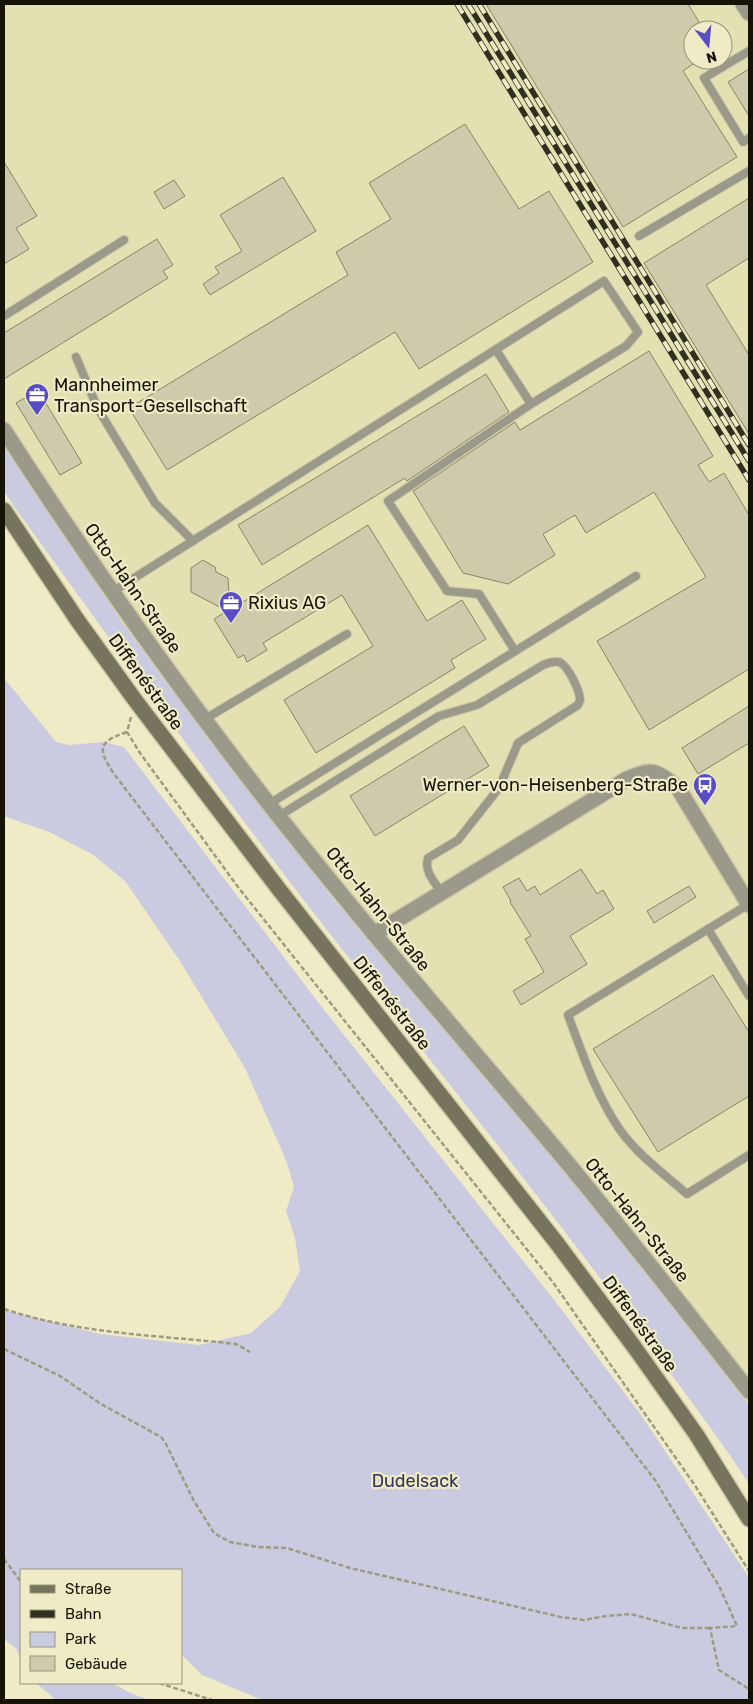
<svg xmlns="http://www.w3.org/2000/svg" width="753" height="1704" font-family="Rubik,sans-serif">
<rect width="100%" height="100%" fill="#eeebc6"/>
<path fill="#e3e0b2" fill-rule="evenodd" d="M4 4H749V1405L714 1356 551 1154 412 988 334 900 167 684 121 621 4 445ZM693 30H723V60H693Z"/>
<g fill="#cacbe1">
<path d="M4 445 121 621 167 684 334 900 412 988 551 1154 714 1356 749 1405V1484C721 1440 688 1398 657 1355 561 1223 459 1096 357 968 239 820 129 665 18 512L4 491Z"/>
<path d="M4 678 56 742 69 745 104 742 124 747 321 1006 562 1310 641 1415 748 1576 749 1700H262L202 1675 181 1654V1570H21V1662L17 1649 4 1639V1310L100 1334 199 1345 251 1333 280 1307 300 1271 295 1238 286 1211 294 1187 286 1160 245 1068 180 961 125 881 92 854 49 832 4 816Z"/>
<path d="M36 1683H112L130 1693 150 1700H56Z"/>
</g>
<g fill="#cdcbac" stroke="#888562">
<path d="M486 4H688L704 30H693V64L683 71 737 157 623 227Z"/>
<path d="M749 69V116L728 82Z"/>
<path d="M465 124 519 209 549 191 593 262 419 369 395 332 167 470 129 408 348 275 336 252 391 219 369 183Z"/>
<path d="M4 162 37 216 16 228 29 249 4 264Z"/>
<path d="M283 177 316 231 210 295 203 284 219 273 215 267 242 251 220 215Z"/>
<path d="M174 180 185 196 164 209 154 192Z"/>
<path d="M749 198V258L706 285 749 355V434L644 263Z"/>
<path d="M157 239 173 265 163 271 168 278 4 379V333Z"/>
<path d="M649 351 713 456 698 465 709 482 724 473 749 515V669L649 730 597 641 706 577 654 492 586 533 575 515 543 534 555 555 508 584 463 573 413 491 515 422 520 430Z"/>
<path d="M486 374 509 412 407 481 405 478 262 565 238 525Z"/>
<path d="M38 390 82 463 60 475 16 403Z"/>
<path d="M368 525 427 621 462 600 486 639 451 660 455 668 316 753 284 700 373 646 342 595 263 643 267 650 247 662 244 655 238 658 214 619 227 611 191 592V568L203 560 215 567 216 572 228 578 230 610Z"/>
<path d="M749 706V743L698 774 682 748Z"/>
<path d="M464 726 489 766 375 836 350 796Z"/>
<path d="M581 869 597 894 603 890 614 909 570 936 587 964 521 1005 513 991 544 972 525 939 531 936 510 902 511 901 503 887 519 878 527 891 535 886 540 895Z"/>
<path d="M689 886 696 897 654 923 647 911Z"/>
<path d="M713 975 749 1032V1096L658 1152 593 1049Z"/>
</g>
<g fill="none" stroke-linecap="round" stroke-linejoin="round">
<g stroke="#cbc8a7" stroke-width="10">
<g id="lane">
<path d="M749 51 704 78 743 142 749 138"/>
<path d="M639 236 749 171"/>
<path d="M4 316 124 240"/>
<path d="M496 350 531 404 388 501 447 591 479 594 515 651"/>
<path d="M76 357 98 409 155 503 193 541"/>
<path d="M112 592 604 281 638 332 626 346 531 404"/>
<path d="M205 719 347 634"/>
<path d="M269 804 636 576"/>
<path d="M279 816 439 716 477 705 543 665C548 663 553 661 559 662 568 665 580 691 580 700L578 705 518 743 499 788 458 840 428 858C424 872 434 881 442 893"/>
<path d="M749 904 568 1015C583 1055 596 1095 620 1130 637 1154 665 1175 687 1194L749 1155"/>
<path d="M708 929 749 996"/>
</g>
</g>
<g stroke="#cbc8a7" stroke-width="18">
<g id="street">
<path d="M743 4 749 13"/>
<path d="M4 430C87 559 175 684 269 804 366 928 470 1046 570 1166 631 1240 690 1316 749 1391"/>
<path d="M374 934 627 779C653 767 656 771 678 788L749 905"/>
</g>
</g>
<g stroke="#cbc8a7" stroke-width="18">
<path id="secondary" d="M4 510 78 621 135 700 278 888 556 1242 635 1348 696 1434 749 1519"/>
</g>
<g stroke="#9e9c80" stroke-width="2.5" stroke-dasharray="5 2.5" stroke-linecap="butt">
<path d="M131 717 127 732 140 753 238 887 552 1281 694 1484 749 1571"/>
<path d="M127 732C98 742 97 748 114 774L655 1480 720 1588 737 1626 710 1628 719 1670 749 1689"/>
<path d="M4 1309C79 1334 157 1335 236 1344L250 1352"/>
<path d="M4 1349 60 1376 101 1404 161 1437 165 1442 194 1501 214 1533 230 1542 258 1547 287 1548 350 1568 561 1617 584 1620 606 1616 631 1614 682 1628H710"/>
<path d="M4 1559 21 1582"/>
<path d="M159 1683 212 1700"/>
</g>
<use href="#lane" stroke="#9b9a8a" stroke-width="8"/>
<use href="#street" stroke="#9b9a8a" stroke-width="15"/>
<use href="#secondary" stroke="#76745d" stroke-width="15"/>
<g stroke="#313020" stroke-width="5.5">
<g id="rail">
<path d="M457 4 749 480"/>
<path d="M468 4 749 461"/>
<path d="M479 4 749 445"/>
</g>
</g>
<use href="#rail" stroke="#eeebc6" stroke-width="4" stroke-dasharray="11" stroke-linecap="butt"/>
</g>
<defs>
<g id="office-pin" transform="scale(1.25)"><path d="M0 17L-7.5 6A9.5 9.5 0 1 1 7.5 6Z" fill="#594dc5" stroke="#eeebc6"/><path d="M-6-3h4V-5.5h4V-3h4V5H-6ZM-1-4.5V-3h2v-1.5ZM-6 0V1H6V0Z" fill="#fff"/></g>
<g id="bus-pin" transform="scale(1.25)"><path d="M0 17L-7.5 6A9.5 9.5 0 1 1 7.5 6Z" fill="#594dc5" stroke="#eeebc6"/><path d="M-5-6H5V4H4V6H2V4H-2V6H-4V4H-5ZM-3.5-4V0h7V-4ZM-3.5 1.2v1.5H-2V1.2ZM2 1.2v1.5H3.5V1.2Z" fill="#fff"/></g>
</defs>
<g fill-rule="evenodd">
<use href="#office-pin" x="37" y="395"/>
<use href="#office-pin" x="231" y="603"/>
<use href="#bus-pin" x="705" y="785"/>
</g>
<g text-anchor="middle" stroke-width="4.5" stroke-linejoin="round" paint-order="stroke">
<g font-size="18" fill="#141306" stroke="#eeebc6" text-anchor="start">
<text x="54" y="391">Mannheimer<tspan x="54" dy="21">Transport-Gesellschaft</tspan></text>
<text x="248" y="609">Rixius AG</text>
<text x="688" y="791" text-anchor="end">Werner-von-Heisenberg-Straße</text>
</g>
<g font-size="18" fill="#141306" stroke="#eeebc6">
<text transform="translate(133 588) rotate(55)" y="6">Otto-Hahn-Straße</text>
<text transform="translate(146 682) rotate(54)" y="6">Diffenéstraße</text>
<text transform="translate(378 909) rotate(51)" y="6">Otto-Hahn-Straße</text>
<text transform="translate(392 1003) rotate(52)" y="6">Diffenéstraße</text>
<text transform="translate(637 1220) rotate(51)" y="6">Otto-Hahn-Straße</text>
<text transform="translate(640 1324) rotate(54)" y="6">Diffenéstraße</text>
</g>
<g font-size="18" fill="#34345d" stroke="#eeebc6">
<text x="415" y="1487">Dudelsack</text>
</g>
</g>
<rect width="753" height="1704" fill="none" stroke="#141306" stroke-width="10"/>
<rect x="20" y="1569" width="162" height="115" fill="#eeebc6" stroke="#979579"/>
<rect x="30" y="1585" width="25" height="8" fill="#76745d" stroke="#979579"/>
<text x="65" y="1594" font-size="15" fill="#141306">Straße</text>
<rect x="30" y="1610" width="25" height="8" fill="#313020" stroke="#979579"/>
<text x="65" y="1619" font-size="15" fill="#141306">Bahn</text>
<rect x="30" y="1632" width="25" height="15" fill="#cacbe1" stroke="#979579"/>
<text x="65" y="1644" font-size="15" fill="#141306">Park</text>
<rect x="30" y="1656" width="25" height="15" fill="#cdcbac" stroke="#979579"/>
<text x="65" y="1669" font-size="15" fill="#141306">Gebäude</text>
<g transform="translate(708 45) rotate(164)"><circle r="24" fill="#eeebc6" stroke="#979579"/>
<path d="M0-4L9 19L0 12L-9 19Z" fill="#594dc5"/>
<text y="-8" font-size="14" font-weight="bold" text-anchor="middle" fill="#141306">N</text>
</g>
</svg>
